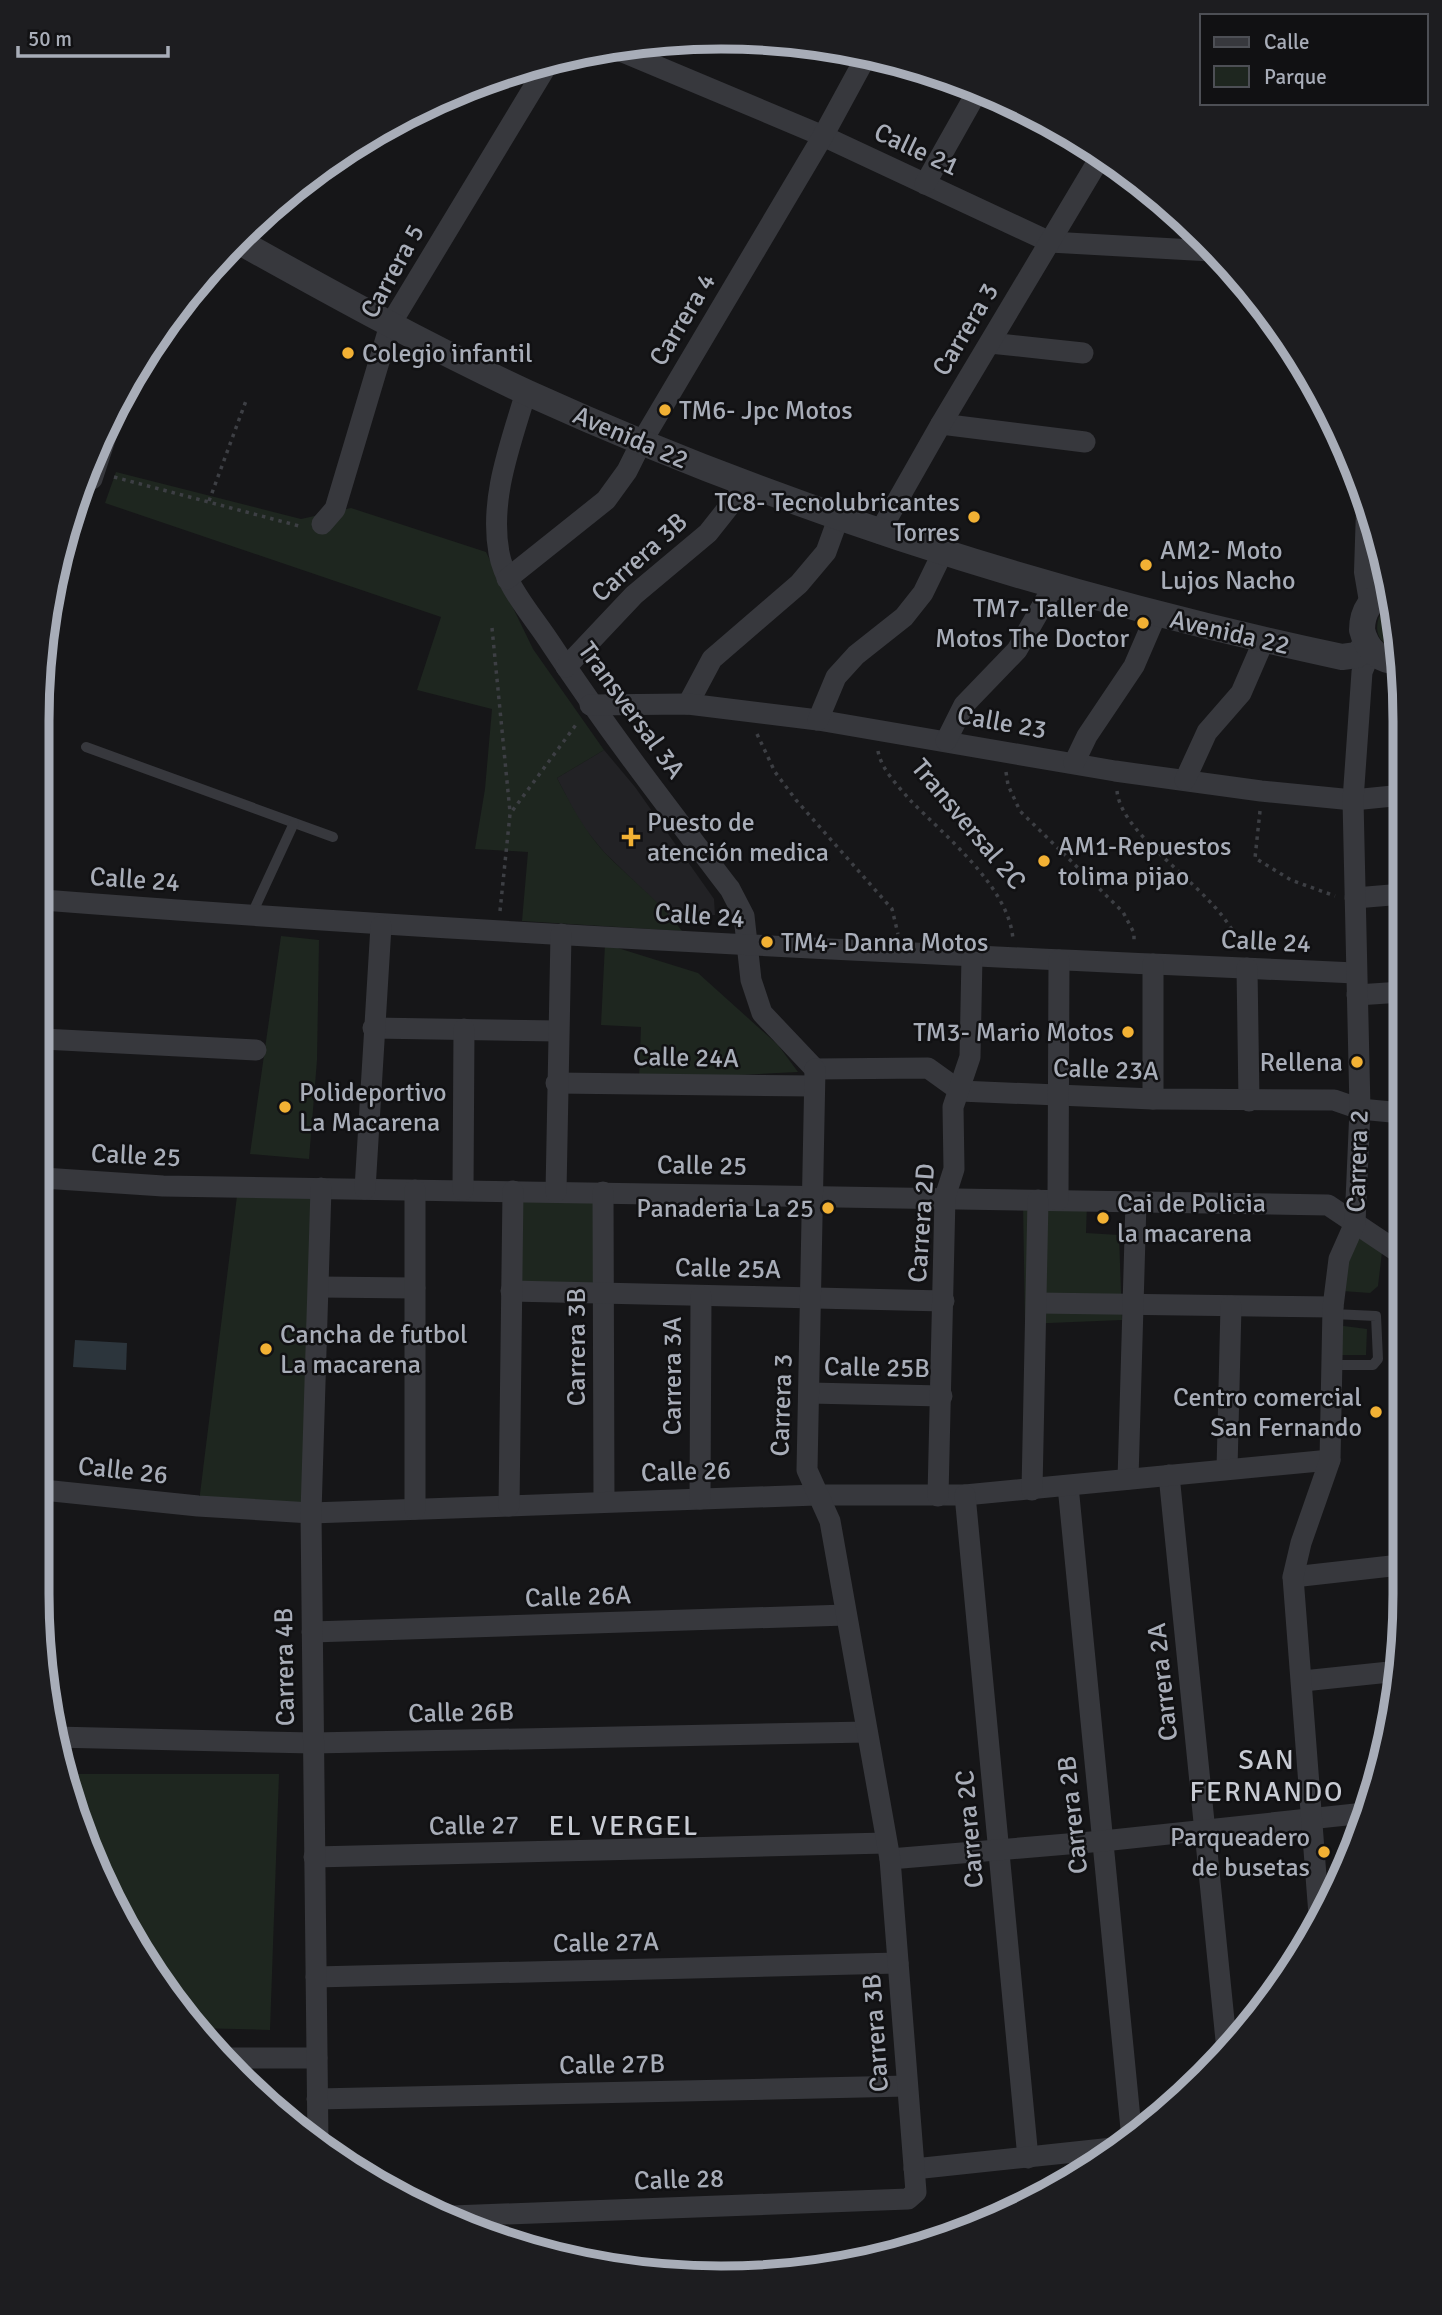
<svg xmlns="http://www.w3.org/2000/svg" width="1442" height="2315" font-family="Signika,sans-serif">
<rect width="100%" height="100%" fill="#161618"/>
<path fill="#222225" d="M604 750 635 787 714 899 715 915 671 917 604 852 580 823 557 778Z"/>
<g fill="#1e261f">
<path d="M116 472 301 519 351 508 486 552 533 649 604 750 557 778C571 805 584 830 604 852 630 879 660 901 682 931L522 921 528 852 475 849 485 789 492 709 417 690 441 617 105 503Z"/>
<path d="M1392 605 1399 649C1382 646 1373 635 1379 617Z"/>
<path d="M281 936 319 940 317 1060 309 1159 250 1154Z"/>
<path d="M605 944 698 973 778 1045 798 1072 639 1080 641 1027 601 1025Z"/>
<path d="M515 1193 596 1194 595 1287 514 1286Z"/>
<path d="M318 1195 310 1512 199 1502 237 1196Z"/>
<path d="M1023 1202 1087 1203 1086 1233 1119 1235 1122 1320 1025 1324Z"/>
<path d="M1358 1235 1382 1252 1378 1286 1370 1293 1342 1291 1345 1263Z"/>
<path d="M1336 1325 1367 1329 1366 1355H1336Z"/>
<path d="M64 1774H279L270 2030 196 2028 152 1974 73 1814Z"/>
</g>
<path fill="#2c353c" d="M75 1340 127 1343 126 1370 73 1367Z"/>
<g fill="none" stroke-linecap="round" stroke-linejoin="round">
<g stroke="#3d3f44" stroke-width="3.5" stroke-dasharray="3.5 5" stroke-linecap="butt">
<path d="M114 477 303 527"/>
<path d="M209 501 247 398"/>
<path d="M492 628 510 812"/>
<path d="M757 734 775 772 796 800 892 909 898 934"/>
<path d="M878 751C881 769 898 786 910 800 945 836 1010 888 1013 940"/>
<path d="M1006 772 1008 785 1020 811 1123 912 1134 933V943"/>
<path d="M1117 791C1122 841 1223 892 1240 947"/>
<path d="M1260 811 1255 858 1291 880 1335 896"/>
<path d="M500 911 510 814 578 722"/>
</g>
<g stroke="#37383d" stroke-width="10">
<path d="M86 747 333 837"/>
<path d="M251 916 294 823"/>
<path d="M1332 1365H1373L1378 1359 1376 1316 1333 1314"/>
</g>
<g stroke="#37383d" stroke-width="21">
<path d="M611 47 823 136 1050 242 1211 251"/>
<path d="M925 184 978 90"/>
<path d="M990 343 1083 353"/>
<path d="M526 392C511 443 489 498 499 553 505 586 533 616 551 644 607 729 668 808 730 889L744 916 751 980 762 1013 815 1069"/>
<path d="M941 424 1085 442"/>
<path d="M85 475 92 479 111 421"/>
<path d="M322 524 335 509 390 325 549 62"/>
<path d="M879 533 941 424 1101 156"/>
<path d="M507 579 606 500 627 471 641 443 823 136 867 55"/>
<path d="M566 667 634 595 708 533 746 485"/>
<path d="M688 704 712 659 799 584 826 552 838 519"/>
<path d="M590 705 688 704 818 720 1115 771 1261 791 1353 800 1403 795"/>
<path d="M818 720 836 677 856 655 904 617 923 593 942 554"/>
<path d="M946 741 964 705 1017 650 1053 587"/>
<path d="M1074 763 1087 736 1134 666 1156 615"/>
<path d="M1185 780 1207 732 1241 693 1264 640"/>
<path d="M1355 898 1403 894"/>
<path d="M43 900C479 934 917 954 1355 973"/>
<path d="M1153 964V1099"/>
<path d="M1247 968 1249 1101"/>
<path d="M1357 995 1402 992"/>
<path d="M373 1028 558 1031"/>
<path d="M43 1039 256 1050"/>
<path d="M815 1069 928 1068 960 1091 1153 1099 1334 1100 1360 1109 1402 1113"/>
<path d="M556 1083 814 1086"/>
<path d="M43 1178 163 1186 1328 1205 1401 1254"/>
<path d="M365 1189 381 926"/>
<path d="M463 1190 464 1029"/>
<path d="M556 1192 561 934"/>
<path d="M603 1192 604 1502"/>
<path d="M1058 1200 1059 960"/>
<path d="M319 1287 415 1288"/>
<path d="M511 1291 944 1301"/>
<path d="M1037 1303 1333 1307"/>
<path d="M810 1393 942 1396"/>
<path d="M1227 1469 1231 1306"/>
<path d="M1169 1475 1227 2050"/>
<path d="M1128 1479 1136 1202"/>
<path d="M1068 1486 1132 2139"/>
<path d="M43 1490 198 1506 311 1513 816 1495H965L1330 1460"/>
<path d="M1032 1490 1038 1200"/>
<path d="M965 1495 1028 2158"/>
<path d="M938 1496 945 1197 954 1169 953 1107 970 1057 972 956"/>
<path d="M700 1499 701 1296"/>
<path d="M509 1506 513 1191"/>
<path d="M415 1509V1190"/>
<path d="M1293 1577 1400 1565"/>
<path d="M312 1632 846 1615"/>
<path d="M1303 1681 1399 1671"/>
<path d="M55 1737 313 1743 867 1732"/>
<path d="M314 1857 886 1843"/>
<path d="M890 1859 1103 1841 1365 1813"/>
<path d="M1319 1915 1293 1577 1301 1543 1330 1460 1333 1307 1339 1259 1355 1223 1360 1109 1353 800 1362 672 1371 650"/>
<path d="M316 1977 898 1963"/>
<path d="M221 2058H317"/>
<path d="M317 2099 907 2086"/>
<path d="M318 2144 311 1513 321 1188"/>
<path d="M914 2169 1122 2147"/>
<path d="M452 2216 908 2199 916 2192 890 1859 830 1521 807 1470 815 1069"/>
</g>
<g stroke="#37383d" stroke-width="26">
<path d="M238 241C333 294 429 347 528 393 790 512 1061 597 1342 657L1357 655 1367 644"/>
<path d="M1369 510 1367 572 1372 601"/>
<path d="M1390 591C1371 597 1362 611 1362 630 1367 651 1381 662 1401 662"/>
</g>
</g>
<g fill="#f2b134" stroke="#111113" stroke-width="2.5">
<circle cx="348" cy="353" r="7"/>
<circle cx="665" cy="410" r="7"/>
<circle cx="974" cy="517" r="7"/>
<circle cx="1146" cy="565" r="7"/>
<circle cx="1143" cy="623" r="7"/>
<path d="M627.5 826.5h7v7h7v7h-7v7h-7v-7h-7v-7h7z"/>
<circle cx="1044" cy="861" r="7"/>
<circle cx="767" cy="942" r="7"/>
<circle cx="1128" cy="1032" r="7"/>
<circle cx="1357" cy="1062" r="7"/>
<circle cx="285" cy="1107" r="7"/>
<circle cx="828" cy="1208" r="7"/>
<circle cx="1103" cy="1218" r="7"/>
<circle cx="266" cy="1349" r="7"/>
<circle cx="1376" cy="1412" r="7"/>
<circle cx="1324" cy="1852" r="7"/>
</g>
<g text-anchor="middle" stroke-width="5" stroke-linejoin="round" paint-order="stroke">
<g font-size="26" fill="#a8adb8" stroke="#111113">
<text transform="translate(917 149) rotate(25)" y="9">Calle 21</text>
<text transform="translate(392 271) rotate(-61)" y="9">Carrera 5</text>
<text transform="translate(682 319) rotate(-59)" y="9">Carrera 4</text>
<text transform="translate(965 329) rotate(-59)" y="9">Carrera 3</text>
<text transform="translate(631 437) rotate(23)" y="9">Avenida 22</text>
<text transform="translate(639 557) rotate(-42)" y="9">Carrera 3B</text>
<text transform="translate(1230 632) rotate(13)" y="9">Avenida 22</text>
<text transform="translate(632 710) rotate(54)" y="9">Transversal 3A</text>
<text transform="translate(1002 722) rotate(10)" y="9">Calle 23</text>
<text transform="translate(969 824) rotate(50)" y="9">Transversal 2C</text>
<text transform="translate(135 879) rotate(4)" y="9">Calle 24</text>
<text transform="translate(700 915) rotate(4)" y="9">Calle 24</text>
<text transform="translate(1266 941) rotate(3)" y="9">Calle 24</text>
<text transform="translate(686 1057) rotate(1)" y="9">Calle 24A</text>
<text transform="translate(1106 1069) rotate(2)" y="9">Calle 23A</text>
<text transform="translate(136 1155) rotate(3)" y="9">Calle 25</text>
<text transform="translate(1357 1161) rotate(-88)" y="9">Carrera 2</text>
<text transform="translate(702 1165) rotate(1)" y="9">Calle 25</text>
<text transform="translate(921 1223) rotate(-86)" y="9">Carrera 2D</text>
<text transform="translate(728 1268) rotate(1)" y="9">Calle 25A</text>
<text transform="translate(576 1347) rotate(-90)" y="9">Carrera 3B</text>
<text transform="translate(877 1367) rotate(1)" y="9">Calle 25B</text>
<text transform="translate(672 1376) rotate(-90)" y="9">Carrera 3A</text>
<text transform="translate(781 1405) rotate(-88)" y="9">Carrera 3</text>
<text transform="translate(123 1470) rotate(6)" y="9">Calle 26</text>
<text transform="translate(686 1471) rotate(-2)" y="9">Calle 26</text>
<text transform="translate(578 1596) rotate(-2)" y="9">Calle 26A</text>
<text transform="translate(284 1667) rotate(-91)" y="9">Carrera 4B</text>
<text transform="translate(1162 1682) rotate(-96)" y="9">Carrera 2A</text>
<text transform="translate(461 1712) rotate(-1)" y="9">Calle 26B</text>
<text transform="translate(1072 1815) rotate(-96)" y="9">Carrera 2B</text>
<text transform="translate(474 1825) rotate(-1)" y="9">Calle 27</text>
<text transform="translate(969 1829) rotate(-95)" y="9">Carrera 2C</text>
<text transform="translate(606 1942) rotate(-1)" y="9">Calle 27A</text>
<text transform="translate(875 2033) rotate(-94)" y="9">Carrera 3B</text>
<text transform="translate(612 2064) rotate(-1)" y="9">Calle 27B</text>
<text transform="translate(679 2179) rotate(-2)" y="9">Calle 28</text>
</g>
<g font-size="26" fill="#a8adb8" stroke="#111113" text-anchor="start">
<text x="362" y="362">Colegio infantil</text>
<text x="679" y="419">TM6- Jpc Motos</text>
<text x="960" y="511" text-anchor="end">TC8- Tecnolubricantes<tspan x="960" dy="30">Torres</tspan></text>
<text x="1160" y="559">AM2- Moto<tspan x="1160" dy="30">Lujos Nacho</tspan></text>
<text x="1129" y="617" text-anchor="end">TM7- Taller de<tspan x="1129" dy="30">Motos The Doctor</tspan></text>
<text x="647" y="831">Puesto de<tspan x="647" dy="30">atención medica</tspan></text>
<text x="1058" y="855">AM1-Repuestos<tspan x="1058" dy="30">tolima pijao</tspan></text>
<text x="781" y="951">TM4- Danna Motos</text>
<text x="1114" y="1041" text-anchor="end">TM3- Mario Motos</text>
<text x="1343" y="1071" text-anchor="end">Rellena</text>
<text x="299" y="1101">Polideportivo<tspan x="299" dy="30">La Macarena</tspan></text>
<text x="1117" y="1212">Cai de Policia<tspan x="1117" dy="30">la macarena</tspan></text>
<text x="814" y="1217" text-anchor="end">Panaderia La 25</text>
<text x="280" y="1343">Cancha de futbol<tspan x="280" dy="30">La macarena</tspan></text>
<text x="1362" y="1406" text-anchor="end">Centro comercial<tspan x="1362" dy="30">San Fernando</tspan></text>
<text x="1310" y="1846" text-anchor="end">Parqueadero<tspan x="1310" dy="30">de busetas</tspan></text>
</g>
<g font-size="28" letter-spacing="2" fill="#c9ccd4" stroke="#111113">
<text x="1267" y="1769">SAN<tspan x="1267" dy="32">FERNANDO</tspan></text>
<text x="624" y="1835">EL VERGEL</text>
</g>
</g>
<path d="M0 0H1442V2315H0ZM721 49H721A672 672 0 0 1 1393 721V1594A672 672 0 0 1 721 2266H721A672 672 0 0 1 49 1594V721A672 672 0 0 1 721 49Z" fill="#1d1d20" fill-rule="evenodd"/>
<path fill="none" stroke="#a8adb8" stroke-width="9" d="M721 49H721A672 672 0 0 1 1393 721V1594A672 672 0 0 1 721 2266H721A672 672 0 0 1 49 1594V721A672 672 0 0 1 721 49Z"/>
<rect x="1200" y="14" width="228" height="91" fill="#111113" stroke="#4d4f55" stroke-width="2"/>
<rect x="1214" y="37" width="35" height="10" fill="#37383d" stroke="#4d4f55" stroke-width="2"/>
<text x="1264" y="49" font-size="21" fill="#a8adb8">Calle</text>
<rect x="1214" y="66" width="35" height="21" fill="#1e261f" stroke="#4d4f55" stroke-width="2"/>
<text x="1264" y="84" font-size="21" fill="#a8adb8">Parque</text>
<path d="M18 46v10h150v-10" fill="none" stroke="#a8adb8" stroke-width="3.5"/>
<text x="28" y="46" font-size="21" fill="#a8adb8" stroke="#111113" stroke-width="5" paint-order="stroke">50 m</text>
</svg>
